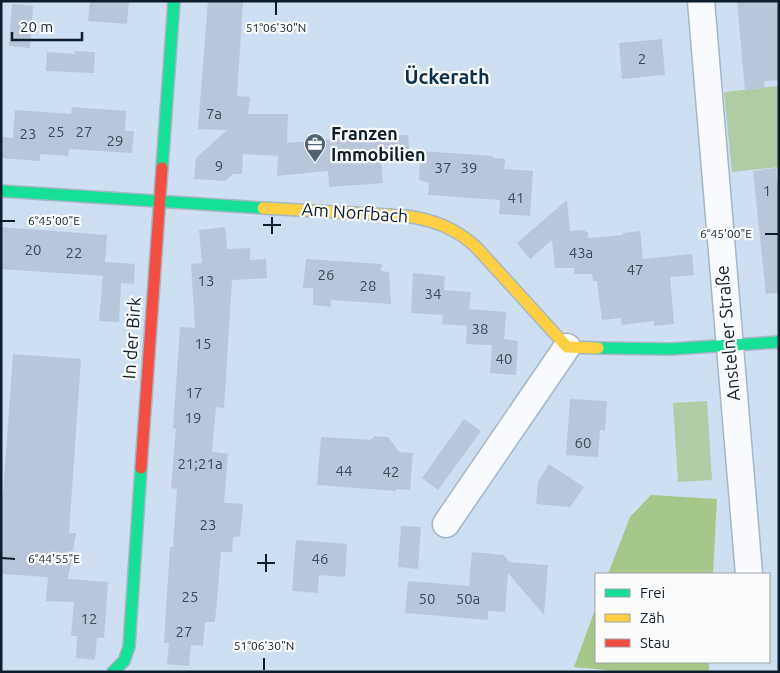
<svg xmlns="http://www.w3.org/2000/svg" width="780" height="673" font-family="Ubuntu,sans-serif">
<rect width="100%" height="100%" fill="#cddff0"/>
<g fill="#b0cba6">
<path d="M779 86V167L732 172 724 92Z"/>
<path d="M707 401 712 480 678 482 673 403Z"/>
</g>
<g fill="#a6c78a">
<path d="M651 495 717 499 713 574H608L630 517Z"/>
<path d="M596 607V662H709V672H627L574 667Z"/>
</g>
<g fill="#b9c6da">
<path d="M90 1H129L127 24 88 21Z"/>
<path d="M208 1H243L237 96 250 97 248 114H288L287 143 361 137 408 135 410 156 381 158 383 183 329 187 328 171 277 176 278 156 243 154 242 174H233L225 181 194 179 196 158 227 130 198 129Z"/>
<path d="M737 1H779V80L764 81 765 88 745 90Z"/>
<path d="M12 4 33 6 30 48 9 46Z"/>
<path d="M662 39 665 75 622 79 619 43Z"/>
<path d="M75 51 95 52 94 73 46 71 47 52 75 54Z"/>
<path d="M72 107 126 111 125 131H134L132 153 69 149 68 156 40 154V161L1 158V137L13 138 15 110 71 114Z"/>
<path d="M420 151 493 156V158L505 159 504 169 533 171 530 216 499 214 500 200 428 195 429 183 419 180Z"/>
<path d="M776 168 777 180H779V293L766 294 753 171Z"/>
<path d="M567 200 570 231 585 230V232H588V238L623 235V233L640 231 643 259 692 254 694 275 670 277 674 324 654 326V321L622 325 621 318 602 320 597 281H593L592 274H574V268H555L552 240 530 259 517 243Z"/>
<path d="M1 227 107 235 105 262 135 264 134 284 121 283 119 322 99 321 103 276 1 269Z"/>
<path d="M225 227 227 249 250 248V260L266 259 267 278 232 280 224 408 216 407 212 452 228 454 224 503 243 504 240 536 233 537 232 552H221L215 622H205L203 646 191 645 189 666 167 664 169 643H164L170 547H173L177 489 171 488 176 429 173 428 180 327 195 328 191 264 202 263 199 230Z"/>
<path d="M306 259 382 264 381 271 389 272 391 304 331 300V307L313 305V288H303Z"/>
<path d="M413 273 445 276 444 290 471 292 469 309 506 312 504 339 518 341 516 375 490 373 492 345 466 344 467 326 442 324 443 315 411 313Z"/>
<path d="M13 354 81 359 69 533H76L68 579 108 582 104 638H97L95 660 76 658 77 636H71L74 602 46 601 48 577 1 574V493L3 494Z"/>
<path d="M570 399 607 401 605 431 600 430 598 457 566 455Z"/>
<path d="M464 419 481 431 438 490 422 478Z"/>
<path d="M375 436 388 437 399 452 413 453 410 490 396 489V491L317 485 321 437 371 440Z"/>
<path d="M549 464 584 487 570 507 536 504 538 482Z"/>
<path d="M401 526 421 527 418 569 398 567Z"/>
<path d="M296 540 347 544 345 577 319 575 318 593 292 591Z"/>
<path d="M472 552 504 555 509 562 548 565 544 615 508 573 505 612 488 611V620L405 613 408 581 469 586Z"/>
</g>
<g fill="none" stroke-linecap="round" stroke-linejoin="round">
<g stroke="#a6b6c5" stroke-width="29">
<g id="street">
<path d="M701 1 749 574"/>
<path d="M446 524 567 347"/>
</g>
</g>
<g stroke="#a6b6c5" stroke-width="14">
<g id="fast">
<path d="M162 168 174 1"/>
<path d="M1 191 263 208"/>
<path d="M598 348 671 349 779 342"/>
<path d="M113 672 124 661 129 647 141 468"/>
</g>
</g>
<g stroke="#a6b6c5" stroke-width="14">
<path id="slow" d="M263 208 406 216C434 220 455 228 476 247L567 347 598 348"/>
</g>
<g stroke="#a6b6c5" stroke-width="14">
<path id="jam" d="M141 468 162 168"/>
</g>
<use href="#street" stroke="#f8fafd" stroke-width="26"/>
<use href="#fast" stroke="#16e098" stroke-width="11"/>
<use href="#slow" stroke="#ffcf43" stroke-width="11"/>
<use href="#jam" stroke="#f24e42" stroke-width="11"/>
</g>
<path fill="none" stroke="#0e1e2c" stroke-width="2" d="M276 15V2M2 221H15M263 225H281M272 234V217M765 234H778M2 558 15 559M257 563H275M266 572V554M264 670V658"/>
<defs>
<g id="office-pin" transform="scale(1.125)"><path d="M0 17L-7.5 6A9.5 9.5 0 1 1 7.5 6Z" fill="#516271" stroke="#fbfbfb"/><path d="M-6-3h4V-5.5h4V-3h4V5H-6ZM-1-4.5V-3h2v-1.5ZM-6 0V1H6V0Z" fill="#fff"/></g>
</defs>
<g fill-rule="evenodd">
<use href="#office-pin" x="315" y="144"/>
</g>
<g text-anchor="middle" stroke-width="4.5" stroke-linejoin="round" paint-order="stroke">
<g font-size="15" fill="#3a4a59">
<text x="642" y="64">2</text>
<text x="214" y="119">7a</text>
<text x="56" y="137">25</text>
<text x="84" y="137">27</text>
<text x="28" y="139">23</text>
<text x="115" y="146">29</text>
<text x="219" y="171">9</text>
<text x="443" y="173">37</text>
<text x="469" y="173">39</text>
<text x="767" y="196">1</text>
<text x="516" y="203">41</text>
<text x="33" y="255">20</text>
<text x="74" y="258">22</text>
<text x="581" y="258">43a</text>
<text x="635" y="275">47</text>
<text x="326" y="280">26</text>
<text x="206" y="286">13</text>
<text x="368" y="291">28</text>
<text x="433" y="299">34</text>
<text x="480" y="334">38</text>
<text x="203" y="349">15</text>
<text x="504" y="364">40</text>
<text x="194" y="398">17</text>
<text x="193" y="423">19</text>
<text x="583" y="448">60</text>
<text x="200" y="469">21;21a</text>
<text x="344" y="476">44</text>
<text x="391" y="477">42</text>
<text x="208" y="530">23</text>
<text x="320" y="564">46</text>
<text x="190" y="602">25</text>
<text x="427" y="604">50</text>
<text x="468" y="604">50a</text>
<text x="89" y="624">12</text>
<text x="184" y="637">27</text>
</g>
<g font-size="18" font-weight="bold" fill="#0e1e2c" stroke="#fbfbfb" text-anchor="start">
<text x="331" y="140">Franzen<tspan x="331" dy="21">Immobilien</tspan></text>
</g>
<g font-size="18" fill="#0e1e2c" stroke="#fbfbfb">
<text transform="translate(355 213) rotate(4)" y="6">Am Norfbach</text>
<text transform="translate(728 333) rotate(-95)" y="6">Anstelner Straße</text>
<text transform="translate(132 338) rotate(-86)" y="6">In der Birk</text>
</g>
<g font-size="20" font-weight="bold" fill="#082f4e" stroke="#fbfbfb">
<text x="447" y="84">Ückerath</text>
</g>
</g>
<g font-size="12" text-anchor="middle" fill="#0e1e2c" stroke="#fbfbfb" stroke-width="4.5" stroke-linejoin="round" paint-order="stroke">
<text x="276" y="32">51°06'30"N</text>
<text x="54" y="225">6°45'00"E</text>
<text x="726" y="238">6°45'00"E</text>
<text x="54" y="563">6°44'55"E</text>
<text x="264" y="650">51°06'30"N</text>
</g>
<rect width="780" height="673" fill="none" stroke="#0e1e2c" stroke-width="5"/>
<rect x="595" y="573" width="175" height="90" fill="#fbfbfb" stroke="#9ca3a8"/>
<rect x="605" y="589" width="25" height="8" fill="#16e098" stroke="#9ca3a8"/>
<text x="640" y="598" font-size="15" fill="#0e1e2c">Frei</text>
<rect x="605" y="614" width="25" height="8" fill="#ffcf43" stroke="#9ca3a8"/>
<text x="640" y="623" font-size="15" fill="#0e1e2c">Zäh</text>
<rect x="605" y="639" width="25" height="8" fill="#f24e42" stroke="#9ca3a8"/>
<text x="640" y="648" font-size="15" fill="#0e1e2c">Stau</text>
<path d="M12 32v8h70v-8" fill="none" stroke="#0e1e2c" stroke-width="2.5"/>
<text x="20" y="32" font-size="15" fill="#0e1e2c" stroke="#fbfbfb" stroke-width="4" paint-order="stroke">20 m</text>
</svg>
